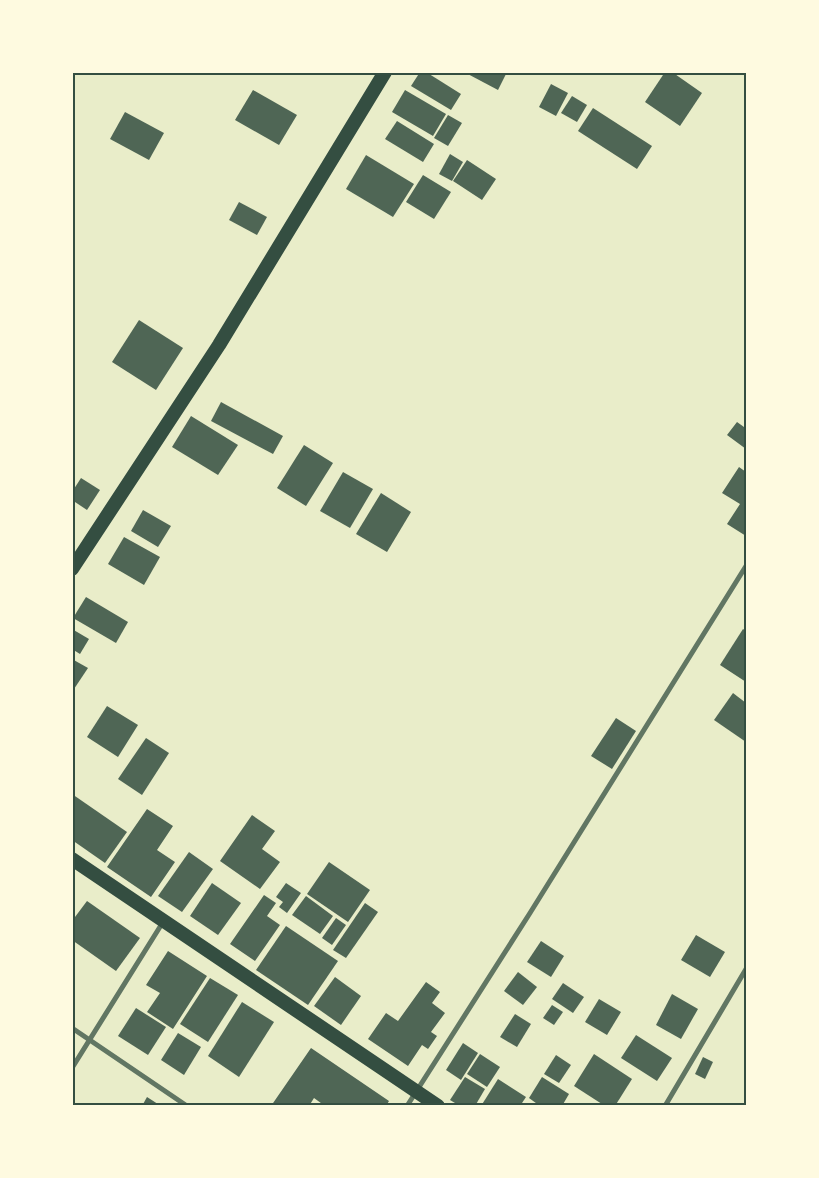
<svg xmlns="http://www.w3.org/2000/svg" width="819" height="1178" font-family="Cabin,sans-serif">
<rect width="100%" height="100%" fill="#e9edc9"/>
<g fill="#4f6655">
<path d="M420 72H426L461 94 451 110 411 86Z"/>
<path d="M464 72H507L498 90Z"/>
<path d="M665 72H672L702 93 680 126 645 102Z"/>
<path d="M551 84 568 93 556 116 539 107Z"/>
<path d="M253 90 297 115 279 145 235 120Z"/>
<path d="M405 90 446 114 433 136 392 112Z"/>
<path d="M572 96 587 105 577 122 561 113Z"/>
<path d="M593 108 652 146 637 169 578 131Z"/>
<path d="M125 112 164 133 149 160 110 139Z"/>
<path d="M448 115 462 123 448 146 434 138Z"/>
<path d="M397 121 434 144 423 162 385 139Z"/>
<path d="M450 154 463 162 452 181 439 174Z"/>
<path d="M366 155 414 184 393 217 346 189Z"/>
<path d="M467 160 496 179 482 200 453 181Z"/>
<path d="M423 175 451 192 434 219 406 202Z"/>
<path d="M239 202 267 217 257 235 229 220Z"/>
<path d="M139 320 183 348 156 390 112 362Z"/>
<path d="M221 402 283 436 273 454 211 421Z"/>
<path d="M191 416 238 445 218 475 172 447Z"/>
<path d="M737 422 744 427 746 423V449L727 435Z"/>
<path d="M304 445 333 463 306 506 277 488Z"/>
<path d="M739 467 746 472V536L727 524 740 504 722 493Z"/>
<path d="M343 472 373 489 350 528 320 511Z"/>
<path d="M81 478 100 490 87 510 72 500V492Z"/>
<path d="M381 493 411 512 387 552 356 534Z"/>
<path d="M143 510 171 526 158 547 131 531Z"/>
<path d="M124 537 160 557 144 585 108 564Z"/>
<path d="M86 597 128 622 116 643 73 618Z"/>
<path d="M72 629 89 639 80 654 72 649Z"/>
<path d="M743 629 746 631V682L720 665Z"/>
<path d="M72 659 88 668 72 692Z"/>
<path d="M733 693 746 703V742L714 720Z"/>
<path d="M107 706 138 725 118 757 87 737Z"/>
<path d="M616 718 636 731 612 769 591 756Z"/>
<path d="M146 738 169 753 142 795 118 779Z"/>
<path d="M72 794 127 832 105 863 72 840Z"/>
<path d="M147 809 173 826 157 850 175 862 151 897 107 867Z"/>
<path d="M252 815 275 831 262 849 280 862 260 889 220 861Z"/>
<path d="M189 852 213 869 182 912 158 896Z"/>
<path d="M329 862 370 890 348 922 307 894Z"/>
<path d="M212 883 241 903 218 935 190 916Z"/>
<path d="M286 883 301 893 287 913 279 907 283 902 276 897Z"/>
<path d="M264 895 276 903 267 916 280 925 255 961 230 944Z"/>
<path d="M306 896 333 916 320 934 292 915Z"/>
<path d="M87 901 140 938 116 971 72 940V921Z"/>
<path d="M365 903 378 912 346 958 333 950Z"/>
<path d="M336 918 346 925 332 945 322 938Z"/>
<path d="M286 926 338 961 308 1005 256 970Z"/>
<path d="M696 935 725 952 710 977 681 960Z"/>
<path d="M541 941 564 956 551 977 527 962Z"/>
<path d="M168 951 207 976 173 1029 147 1012 160 993 146 985Z"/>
<path d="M518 972 537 987 523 1005 504 991Z"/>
<path d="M335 977 361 996 341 1025 314 1006Z"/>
<path d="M210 978 238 995 208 1042 180 1024Z"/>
<path d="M426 982 440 992 432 1003 445 1013 431 1032 437 1036 428 1049 422 1045 408 1066 368 1039 386 1013 398 1021Z"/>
<path d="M563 983 584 997 573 1013 552 999Z"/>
<path d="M672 994 698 1009 681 1039 656 1025Z"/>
<path d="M599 999 621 1012 607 1035 585 1022Z"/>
<path d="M242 1002 274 1022 239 1077 208 1056Z"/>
<path d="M552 1005 563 1012 554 1025 543 1018Z"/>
<path d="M136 1008 166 1027 148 1055 118 1036Z"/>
<path d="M515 1014 531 1024 517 1047 500 1037Z"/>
<path d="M178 1033 201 1047 184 1075 161 1060Z"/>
<path d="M636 1035 672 1058 657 1081 621 1058Z"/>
<path d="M463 1043 478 1053 461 1080 446 1070Z"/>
<path d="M311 1048 389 1101 386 1106H325L314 1098 309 1106H271Z"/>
<path d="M480 1054 500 1067 487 1087 467 1074Z"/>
<path d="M594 1054 632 1079 615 1106H605L574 1086Z"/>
<path d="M556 1055 571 1065 559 1083 544 1074Z"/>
<path d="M703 1057 713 1062 705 1079 695 1074Z"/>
<path d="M465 1077 485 1089 475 1106H460L450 1100Z"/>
<path d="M542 1077 569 1094 562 1106H540L529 1098Z"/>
<path d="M498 1079 526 1097 520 1106H481Z"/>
<path d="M147 1097 161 1106H142Z"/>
</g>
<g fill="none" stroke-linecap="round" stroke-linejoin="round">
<g stroke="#617663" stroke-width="5">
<path d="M72 1028 187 1106"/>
<path d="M72 1068 163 922"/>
<path d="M407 1106 530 913 746 566"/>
<path d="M665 1106 746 969"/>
</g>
<g stroke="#344e41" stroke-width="14">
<path d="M72 569 219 345 385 72"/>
<path d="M72 859 438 1106"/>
</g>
</g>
<rect width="819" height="1178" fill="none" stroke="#fefae0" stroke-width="148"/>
<rect x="74" y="74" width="671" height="1030" fill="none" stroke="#344e41" stroke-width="2"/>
</svg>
